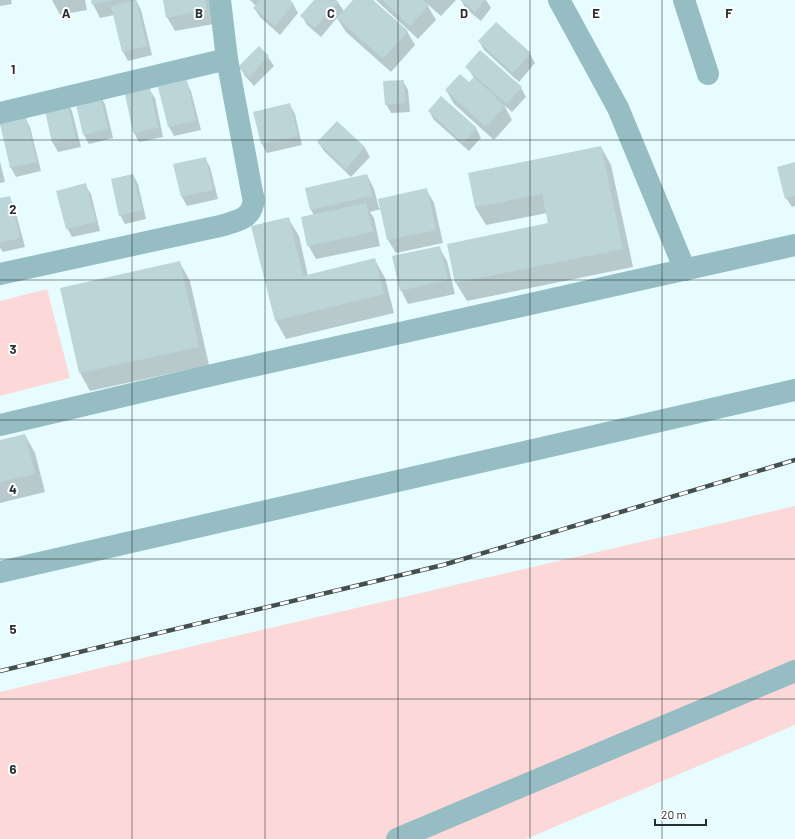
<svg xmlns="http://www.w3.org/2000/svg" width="795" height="839" font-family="Barlow,sans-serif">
<rect width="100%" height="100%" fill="#e6fcff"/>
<g fill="#fcd9d8">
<path d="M47 289 70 378 0 396V301Z"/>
<path d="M795 506V725L526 839H0V692L231 637Z"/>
</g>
<g fill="#0003">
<path d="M0 0H11L12 4 0 6Z"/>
<path d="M52 0H85L87 10 60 15Z"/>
<path d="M92 0H136L141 10 152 55 128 61 123 52 114 15 100 18 93 4Z"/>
<path d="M164 0H210L214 24 175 31 167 17Z"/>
<path d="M250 0H288L293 4 298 13 280 35 260 17 254 8 256 6Z"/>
<path d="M315 0H336L344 11 354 0H372L407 31 415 45 391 72 346 32 337 18 321 37 307 25 302 16Z"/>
<path d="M376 0H456L441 16 426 3 436 20 418 39Z"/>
<path d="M461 0H486L491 8 481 21 466 9Z"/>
<path d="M496 23 530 54 535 63 519 82 484 50 479 41Z"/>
<path d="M259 48 268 57 274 66 254 86 245 76 240 67Z"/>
<path d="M467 67 521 88 526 97 512 112 504 105 512 120 494 140 454 104 446 90 469 83 474 78Z"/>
<path d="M403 81 408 90 410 112 391 113 386 104Z"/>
<path d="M186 82 191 91 201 130 174 136 169 127Z"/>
<path d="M149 89 155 98 163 137 139 142 134 133Z"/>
<path d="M99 95 105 104 113 138 89 144 84 135 76 101Z"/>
<path d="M67 102 72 111 81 147 58 152 53 143 45 107Z"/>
<path d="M290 105 295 114 302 145 267 153 262 144 255 113Z"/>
<path d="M429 111 476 128 481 138 469 151 434 120Z"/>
<path d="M25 118 30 127 41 171 16 177 11 168 0 124Z"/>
<path d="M337 122 365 148 370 157 351 177 324 151 318 142Z"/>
<path d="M601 147 611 165 633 267 467 301 456 283 448 245 549 224 547 213 486 225 475 207Z"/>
<path d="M205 158 210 167 218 199 187 206 182 197 175 164Z"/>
<path d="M0 161 5 182 0 183Z"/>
<path d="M795 163V206L792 207 786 198Z"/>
<path d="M133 175 138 184 146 219 125 224 120 215Z"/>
<path d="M367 175 374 189 379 208 426 189 434 203 443 243 396 253 388 240 381 209 370 212 374 218 380 246 316 259 308 245 314 215 311 210Z"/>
<path d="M85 185 91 194 100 231 72 237 67 228Z"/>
<path d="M9 197 14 206 25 247 3 252 0 248V199Z"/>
<path d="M288 218 299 236 308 276 375 260 385 278 394 313 286 339 276 321Z"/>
<path d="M439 247 447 261 455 294 408 304 401 290Z"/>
<path d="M180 263 190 281 209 365 90 391 80 373Z"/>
<path d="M25 435 35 453 45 492 0 503V441Z"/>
</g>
<g fill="#bbd5d9">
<path d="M91 0H110V1L92 5Z"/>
<path d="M136 0 147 46 122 52 111 6Z"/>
<path d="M163 0H205L207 10 166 18Z"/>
<path d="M260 0H290L294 4 275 26 253 8Z"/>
<path d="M314 0 339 1 315 28 300 16Z"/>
<path d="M353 0H373L408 31 383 59 337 18Z"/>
<path d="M382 0H423L429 5 410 26Z"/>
<path d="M460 0H485L475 12Z"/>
<path d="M496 22 531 53 513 73 478 41Z"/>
<path d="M259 46 269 56 249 77 238 67Z"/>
<path d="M480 50 522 87 507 104 465 67Z"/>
<path d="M460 74 469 82 474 77 505 106 486 127 445 90Z"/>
<path d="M187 80 196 121 168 127 158 87Z"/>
<path d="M404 80 405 103 385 105 383 81Z"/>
<path d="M150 88 158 128 133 133 125 94Z"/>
<path d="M100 94 108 129 83 135 75 100Z"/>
<path d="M441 96 477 128 463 143 428 111Z"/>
<path d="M67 101 76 138 52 143 44 106Z"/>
<path d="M290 103 298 136 261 144 253 112Z"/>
<path d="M26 117 37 162 10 168 0 123Z"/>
<path d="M337 121 365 147 346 169 317 142Z"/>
<path d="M601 146 623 249 455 283 447 244 548 223 542 194 475 207 468 173Z"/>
<path d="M206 157 213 190 181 197 173 164Z"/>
<path d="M795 162V196L785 199 777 167Z"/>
<path d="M133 174 142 210 119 216 111 179Z"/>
<path d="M367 174 372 196 310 210 305 188Z"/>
<path d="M86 183 96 222 66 229 56 191Z"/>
<path d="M427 188 436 230 387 240 378 199Z"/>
<path d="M10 196 20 238 0 243V198Z"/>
<path d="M366 203 373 232 307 246 301 217Z"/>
<path d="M289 217 303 276 375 258 384 294 275 321 251 226Z"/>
<path d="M440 246 448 280 400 291 392 256Z"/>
<path d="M180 261 199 347 79 373 60 288Z"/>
<path d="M25 434 35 474 0 482V440Z"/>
</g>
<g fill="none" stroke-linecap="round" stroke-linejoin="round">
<g stroke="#95bdc3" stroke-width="22">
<path d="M559 0 618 108 685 270"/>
<path d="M684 0 708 74"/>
<path d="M0 113 227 59"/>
<path d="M0 274 220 226C233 222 250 220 253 204 254 201 253 195 252 192L227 59 220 0"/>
<path d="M0 425 221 373 795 245"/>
<path d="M0 572 795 390"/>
<path d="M397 839 795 671"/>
</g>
<g stroke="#434f50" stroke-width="4.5">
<path id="rail" d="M0 671 443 565 795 460"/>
</g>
<use href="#rail" stroke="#fff" stroke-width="3" stroke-dasharray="9" stroke-linecap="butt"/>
</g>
<path fill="none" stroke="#263031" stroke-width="1" stroke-opacity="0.55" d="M132 0V839M265 0V839M398 0V839M530 0V839M662 0V839M0 140H795M0 280H795M0 420H795M0 559H795M0 699H795"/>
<g font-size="13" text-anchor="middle" font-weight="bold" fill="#263031" stroke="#fff" stroke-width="4" stroke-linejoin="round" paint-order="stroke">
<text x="66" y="18">A</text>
<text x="199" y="18">B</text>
<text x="331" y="18">C</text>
<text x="464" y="18">D</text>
<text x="596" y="18">E</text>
<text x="729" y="18">F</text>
<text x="13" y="74">1</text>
<text x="13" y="214">2</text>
<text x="13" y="354">3</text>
<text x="13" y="494">4</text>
<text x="13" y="634">5</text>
<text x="13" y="774">6</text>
</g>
<path d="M655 819v6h51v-6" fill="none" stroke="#263031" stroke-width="2"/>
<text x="661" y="819" font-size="12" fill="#263031" stroke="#ffffff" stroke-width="3" paint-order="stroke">20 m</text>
</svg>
